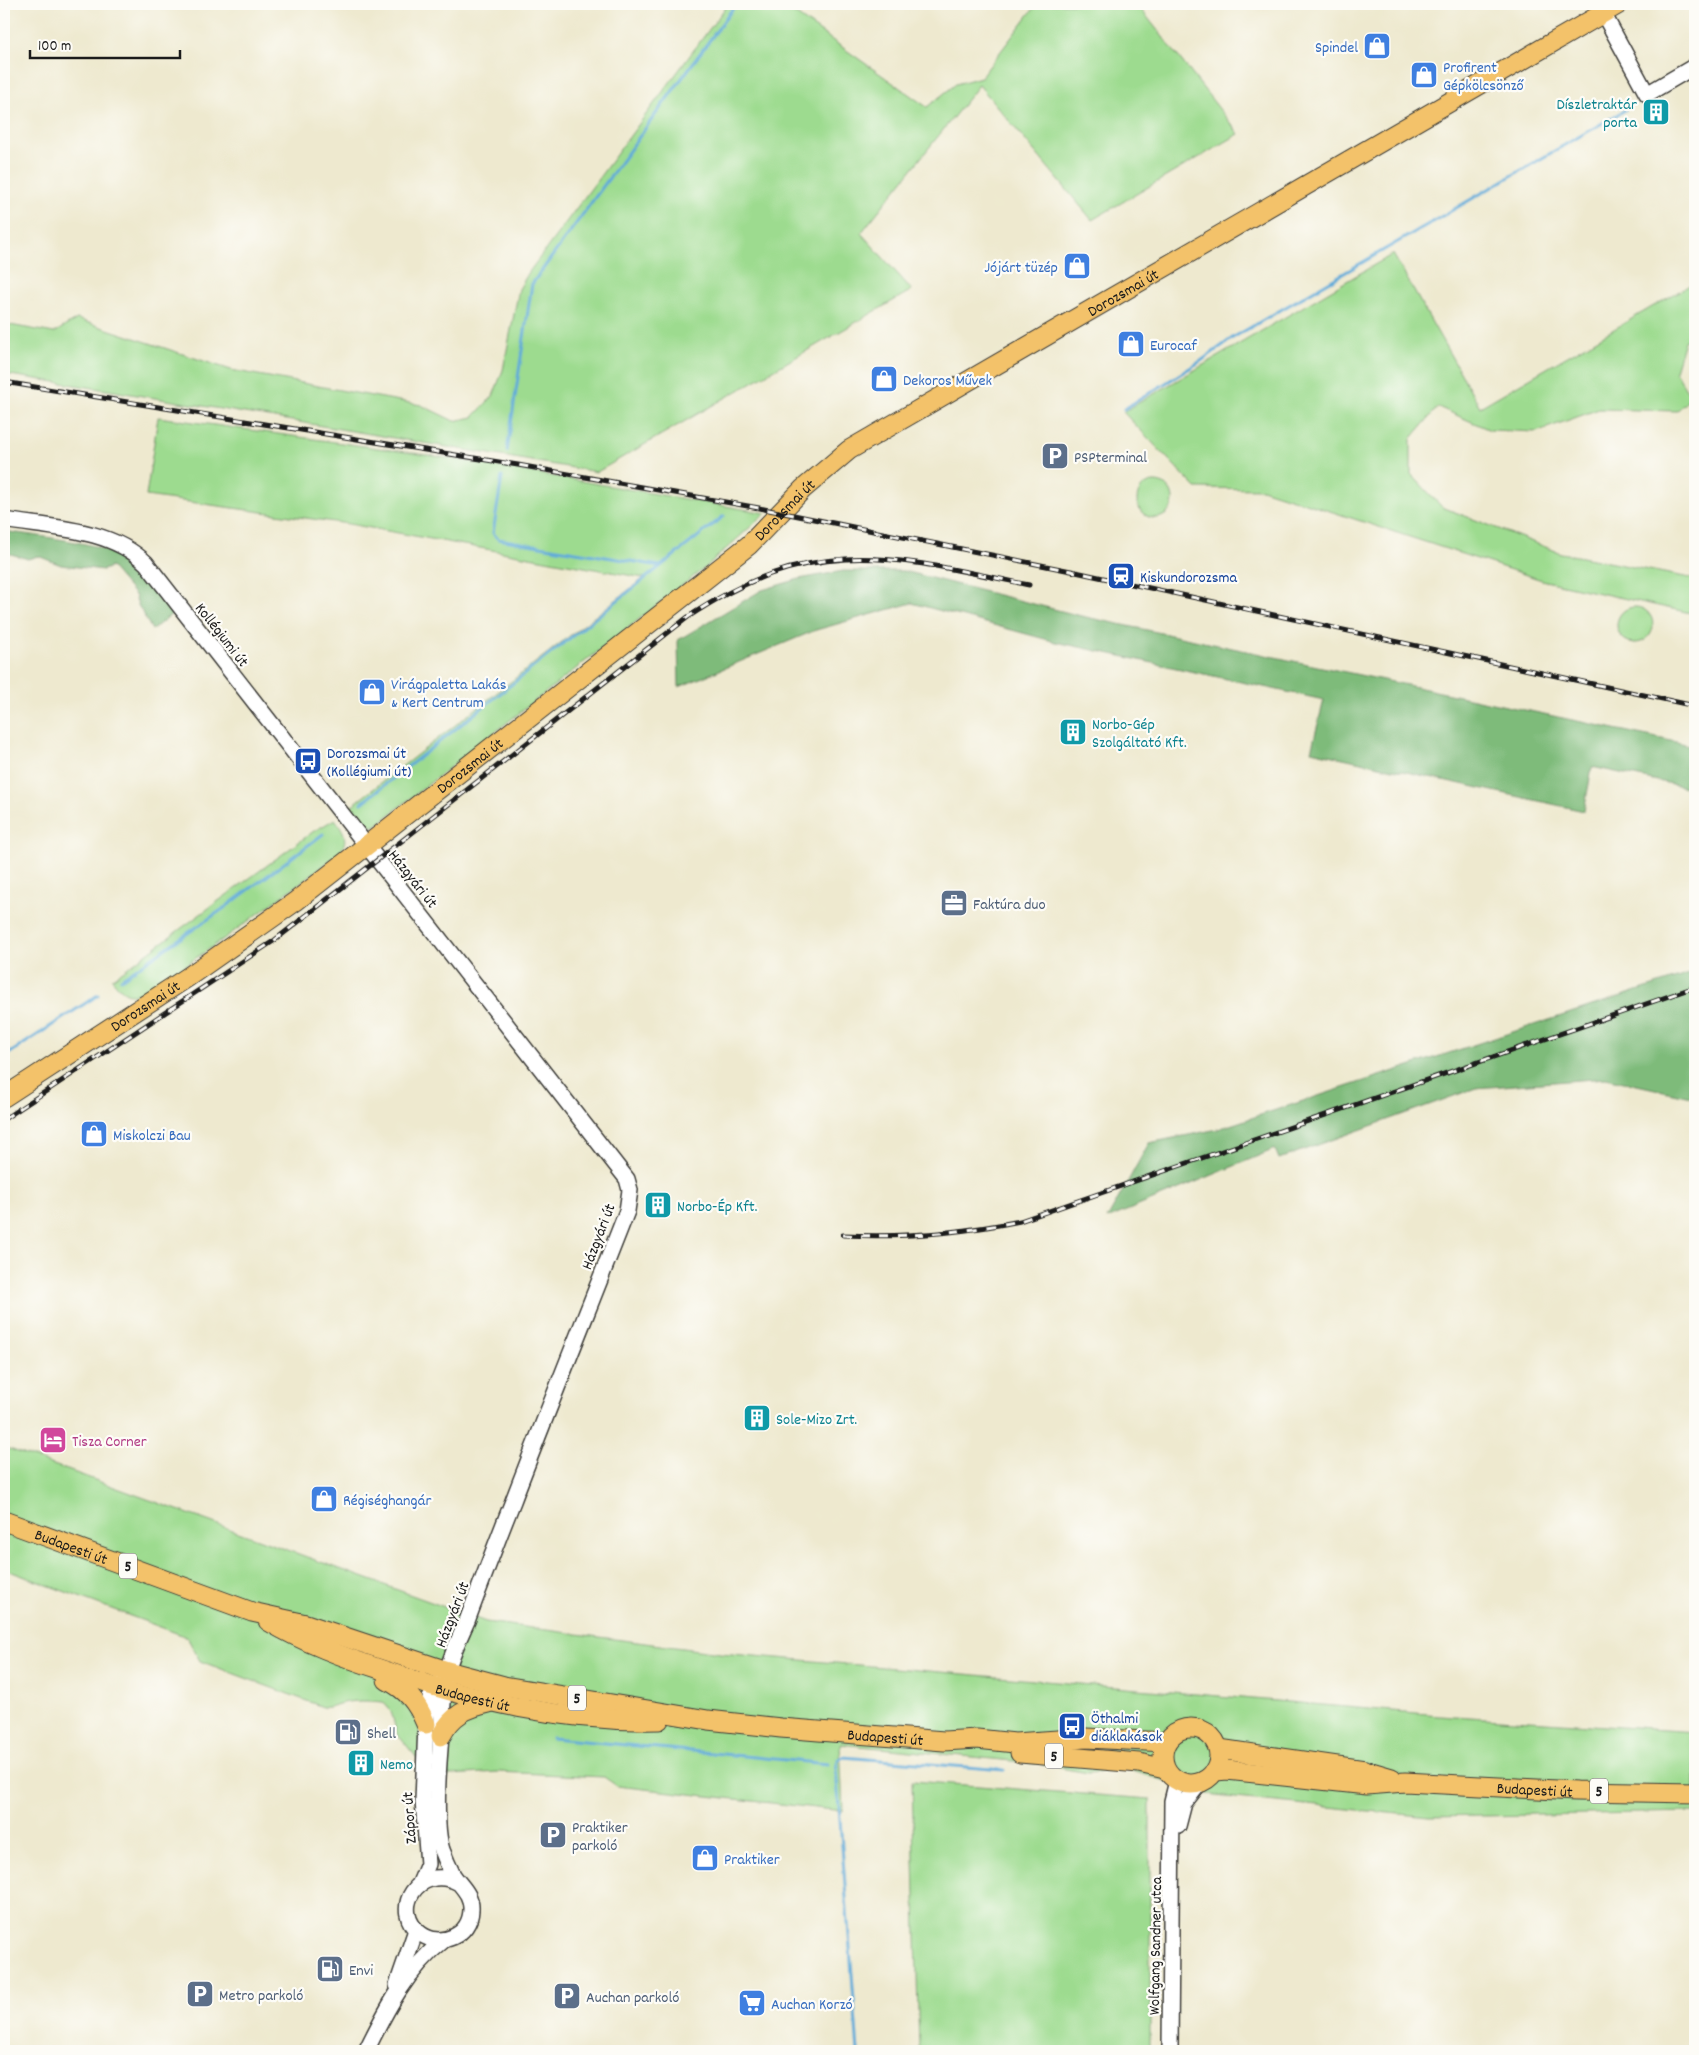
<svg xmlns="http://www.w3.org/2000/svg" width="1699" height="2055" font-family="Dekko,sans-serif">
<rect width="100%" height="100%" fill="#fdfcf7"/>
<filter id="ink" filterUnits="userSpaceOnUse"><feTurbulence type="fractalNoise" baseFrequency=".02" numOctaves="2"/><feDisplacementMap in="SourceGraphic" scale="10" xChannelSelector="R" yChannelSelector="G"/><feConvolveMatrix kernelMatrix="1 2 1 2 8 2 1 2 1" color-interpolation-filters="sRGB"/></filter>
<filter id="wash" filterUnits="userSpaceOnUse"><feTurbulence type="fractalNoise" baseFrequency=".0096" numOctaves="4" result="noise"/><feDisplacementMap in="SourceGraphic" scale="20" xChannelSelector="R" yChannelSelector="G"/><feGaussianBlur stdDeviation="1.12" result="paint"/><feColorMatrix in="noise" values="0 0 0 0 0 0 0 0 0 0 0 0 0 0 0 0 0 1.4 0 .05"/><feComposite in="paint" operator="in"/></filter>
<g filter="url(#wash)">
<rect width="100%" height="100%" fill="#eee9cf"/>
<g fill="#9ddb8f" stroke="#5c7c56">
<path d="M728 4H781L927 107 956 84 981 77 1037 4H1137L1239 134 1092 220 979 85 861 233 912 290 597 472 113 391 4 374V324L54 333 77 319 231 370 421 405 454 421 473 417 493 396 503 370 519 289 529 272Z"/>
<path d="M1393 254 1480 407 1695 282V334L1684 341 1675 371 1691 397 1677 411 1599 409 1536 432 1490 430 1438 407 1411 439V474L1442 507 1561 553 1695 579V614L1545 581 1262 489 1196 488 1123 412Z"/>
<path d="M158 417 448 458 766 513 707 566 375 826C360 828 354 822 345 811L644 578 349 524 146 496Z"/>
<circle cx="1155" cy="500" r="18"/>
<circle cx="1635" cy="625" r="18"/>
<path d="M335 819C344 831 349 839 340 853 289 891 239 929 186 965 174 974 151 993 137 994 125 996 119 988 112 979L314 831Z"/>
<path d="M4 1447 486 1622 720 1653 1439 1715 1695 1732V1812L1430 1817 1215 1796 1126 1769 1088 1773 1033 1763 840 1744 843 1811 617 1786 604 1777 498 1772 419 1777 418 1759 397 1734 391 1711 383 1702C370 1701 355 1700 342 1703 334 1705 331 1708 323 1707L200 1661 187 1637 4 1569Z"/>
<path d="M912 1781 1150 1799V2051H919Z"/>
</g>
<g fill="#7ebb7a" stroke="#4d6c4b">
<path d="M4 531C33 536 102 542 124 558 144 572 158 594 173 613L152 630 138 605 135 595 111 567 103 570 61 565 38 556 28 559 4 552Z"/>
<path d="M843 571H904L1081 616 1695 746V789L1592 767 1584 811 1311 751 1324 700 1056 642 912 603 816 630 679 687 678 640 762 590 799 579Z"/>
<path d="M1695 972V1098L1606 1078 1476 1088 1279 1159 1275 1149 1107 1219 1149 1143 1218 1129Z"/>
</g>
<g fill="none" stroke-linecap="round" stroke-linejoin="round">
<g stroke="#61abd9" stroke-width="3">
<path d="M1124 409 1201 361 1234 337 1625 110"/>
<path d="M507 451 532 284 736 4"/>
<path d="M502 477 493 533 498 539 660 566"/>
<path d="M362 803 724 516"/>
<path d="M121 979 223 909 323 834"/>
<path d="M4 1057 98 995"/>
<path d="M552 1738 828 1764"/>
<path d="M858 2051 836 1769 838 1760 843 1757 1004 1770"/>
</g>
</g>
</g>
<g filter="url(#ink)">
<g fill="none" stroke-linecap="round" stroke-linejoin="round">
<g stroke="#3c3b37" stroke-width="18">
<g id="minor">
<path d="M1603 13 1647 94 1695 66"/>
<path d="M4 520C51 528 110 528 146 563L627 1179 630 1190 627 1211C589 1308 550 1404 513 1501 497 1541 482 1581 467 1621 460 1637 451 1655 447 1672 442 1697 442 1724 440 1749 438 1774 435 1827 442 1850 445 1858 449 1867 453 1875 461 1887 472 1894 471 1910 470 1936 440 1948 421 1934 389 1911 418 1862 459 1883"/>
<path d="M1178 1826 1184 1803 1199 1784"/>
<path d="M420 1883 428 1864 423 1801 426 1724 430 1698 442 1678"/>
<path d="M397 1985 416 1930"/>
<path d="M366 2051C386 2010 407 1969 444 1940"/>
<path d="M1170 2051 1172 1801 1177 1781"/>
</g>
</g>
<g stroke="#3c3b37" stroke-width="21">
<g id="major">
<path id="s1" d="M4 1097 188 977 296 901 749 545 803 489 849 450 1619 4"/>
<path id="s2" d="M4 1521 252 1612 306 1624 447 1671 504 1686 708 1720 781 1728 944 1741 977 1739 1015 1743 1086 1738 1166 1742"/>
<path id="s3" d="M268 1621C305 1643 343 1657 383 1670 473 1701 564 1722 659 1720"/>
<path d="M387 1680C407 1690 417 1702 426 1724"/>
<circle cx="1191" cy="1756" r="28"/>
<path d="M441 1736C452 1715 466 1708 489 1703"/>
<path d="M1219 1749 1365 1770 1392 1778"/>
<path d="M1020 1753 1139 1763 1165 1769"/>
<path id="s4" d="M1216 1771 1227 1770 1367 1785 1405 1782 1576 1791 1695 1793"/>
</g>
</g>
<use href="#minor" stroke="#fff" stroke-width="15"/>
<use href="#major" stroke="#f3c26a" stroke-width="19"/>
<g stroke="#1c1c1c" stroke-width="5">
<g id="rail">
<path d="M4 382 518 465 759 508 1071 571 1695 706"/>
<path d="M4 1119 275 940 688 617C814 533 892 556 1029 585"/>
<path d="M843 1235C903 1238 961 1233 1020 1221L1695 987"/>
</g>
</g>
<use href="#rail" stroke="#fdfcf7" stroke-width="3" stroke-dasharray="9" stroke-linecap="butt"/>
</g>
</g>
<defs>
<g id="shop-square" transform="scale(1.4375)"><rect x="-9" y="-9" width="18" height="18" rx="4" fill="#3f7fe0" stroke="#fdfcf7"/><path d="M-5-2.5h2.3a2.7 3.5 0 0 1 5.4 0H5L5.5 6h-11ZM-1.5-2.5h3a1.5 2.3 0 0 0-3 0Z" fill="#fff"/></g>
<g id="building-square" transform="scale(1.4375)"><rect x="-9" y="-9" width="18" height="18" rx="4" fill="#0f9aa8" stroke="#fdfcf7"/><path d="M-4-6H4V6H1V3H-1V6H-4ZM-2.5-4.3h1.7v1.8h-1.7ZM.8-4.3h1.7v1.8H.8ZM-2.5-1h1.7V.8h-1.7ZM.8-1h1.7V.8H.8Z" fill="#fff"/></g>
<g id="parking-square" transform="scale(1.4375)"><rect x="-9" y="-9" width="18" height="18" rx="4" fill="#5c6f8a" stroke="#fdfcf7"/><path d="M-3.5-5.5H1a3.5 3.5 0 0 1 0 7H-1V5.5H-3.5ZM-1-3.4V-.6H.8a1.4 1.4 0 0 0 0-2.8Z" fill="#fff"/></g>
<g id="station-square" transform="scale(1.4375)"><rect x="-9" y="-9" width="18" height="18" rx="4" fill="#1a4fb4" stroke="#fdfcf7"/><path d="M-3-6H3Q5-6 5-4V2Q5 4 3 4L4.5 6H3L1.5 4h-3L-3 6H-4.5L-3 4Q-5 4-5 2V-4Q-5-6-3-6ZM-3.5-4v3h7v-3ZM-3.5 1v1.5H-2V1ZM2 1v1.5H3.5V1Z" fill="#fff"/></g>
<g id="bus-square" transform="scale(1.4375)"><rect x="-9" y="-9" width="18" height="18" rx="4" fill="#1a4fb4" stroke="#fdfcf7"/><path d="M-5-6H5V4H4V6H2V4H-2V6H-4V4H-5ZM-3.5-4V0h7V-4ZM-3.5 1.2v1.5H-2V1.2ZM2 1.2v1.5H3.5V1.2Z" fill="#fff"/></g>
<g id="office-square" transform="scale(1.4375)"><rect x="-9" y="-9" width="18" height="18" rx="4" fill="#5c6f8a" stroke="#fdfcf7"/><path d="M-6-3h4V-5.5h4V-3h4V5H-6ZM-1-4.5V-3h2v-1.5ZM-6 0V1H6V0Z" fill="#fff"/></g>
<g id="hotel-square" transform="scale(1.4375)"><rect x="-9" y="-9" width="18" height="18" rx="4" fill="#d1479c" stroke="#fdfcf7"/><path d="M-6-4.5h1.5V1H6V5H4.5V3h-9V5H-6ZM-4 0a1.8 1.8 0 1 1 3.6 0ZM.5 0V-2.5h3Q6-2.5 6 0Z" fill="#fff"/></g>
<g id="fuel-square" transform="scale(1.4375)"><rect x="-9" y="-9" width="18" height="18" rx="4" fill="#5c6f8a" stroke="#fdfcf7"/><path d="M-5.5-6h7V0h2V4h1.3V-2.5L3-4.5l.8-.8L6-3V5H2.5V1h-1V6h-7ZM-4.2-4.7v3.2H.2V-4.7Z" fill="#fff"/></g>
<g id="supermarket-square" transform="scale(1.4375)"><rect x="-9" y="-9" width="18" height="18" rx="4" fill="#3f7fe0" stroke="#fdfcf7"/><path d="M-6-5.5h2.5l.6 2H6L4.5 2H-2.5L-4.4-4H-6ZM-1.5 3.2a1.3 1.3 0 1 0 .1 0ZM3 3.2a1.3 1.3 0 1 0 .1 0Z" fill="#fff"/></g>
</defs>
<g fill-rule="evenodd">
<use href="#shop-square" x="1377" y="46"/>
<use href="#shop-square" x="1424" y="75"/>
<use href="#building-square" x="1656" y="112"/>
<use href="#shop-square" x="1077" y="266"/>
<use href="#shop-square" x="1131" y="344"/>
<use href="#shop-square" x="884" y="379"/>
<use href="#parking-square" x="1055" y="456"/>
<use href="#station-square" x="1121" y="576"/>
<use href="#shop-square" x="372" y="692"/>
<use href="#building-square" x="1073" y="732"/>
<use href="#bus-square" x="308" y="761"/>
<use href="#office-square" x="954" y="903"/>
<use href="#shop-square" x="94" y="1134"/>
<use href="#building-square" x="658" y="1205"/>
<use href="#building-square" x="757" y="1418"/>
<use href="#hotel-square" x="53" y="1440"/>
<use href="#shop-square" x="324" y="1499"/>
<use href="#bus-square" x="1072" y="1726"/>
<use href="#fuel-square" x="348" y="1732"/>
<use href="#building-square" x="361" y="1763"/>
<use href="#parking-square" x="553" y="1835"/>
<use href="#shop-square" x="705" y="1858"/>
<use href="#fuel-square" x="330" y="1969"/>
<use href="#parking-square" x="200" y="1994"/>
<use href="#parking-square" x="567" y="1996"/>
<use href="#supermarket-square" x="752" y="2003"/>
</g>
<g text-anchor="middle" stroke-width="4.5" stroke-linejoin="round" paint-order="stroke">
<g fill="#fdfcf7" stroke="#605f5e" stroke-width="1">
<rect x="119" y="1553.5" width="18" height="25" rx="4"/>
<rect x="568" y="1685.5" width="18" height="25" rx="4"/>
<rect x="1045" y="1743.5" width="18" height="25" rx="4"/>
<rect x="1590" y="1778.5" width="18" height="25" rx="4"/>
</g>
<g font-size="15" font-weight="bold" fill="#1c1c1c">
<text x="128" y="1571">5</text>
<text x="577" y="1703">5</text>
<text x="1054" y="1761">5</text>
<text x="1599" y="1796">5</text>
</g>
<g font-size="16" fill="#366cbe" stroke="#fdfcf7" text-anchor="start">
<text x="1358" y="52" text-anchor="end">Spindel</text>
<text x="1443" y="72">Profirent<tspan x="1443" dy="18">Gépkölcsönző</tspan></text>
<text x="1058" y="272" text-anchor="end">Jójárt tüzép</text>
<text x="1150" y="350">Eurocaf</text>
<text x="903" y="385">Dekoros Művek</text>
<text x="391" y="689">Virágpaletta Lakás<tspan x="391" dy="18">&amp; Kert Centrum</tspan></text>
<text x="113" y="1140">Miskolczi Bau</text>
<text x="343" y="1505">Régiséghangár</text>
<text x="724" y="1864">Praktiker</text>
<text x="771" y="2009">Auchan Korzó</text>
</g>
<g font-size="16" fill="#0d838f" stroke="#fdfcf7" text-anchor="start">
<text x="1637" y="109" text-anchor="end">Díszletraktár<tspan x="1637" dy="18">porta</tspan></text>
<text x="1092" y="729">Norbo-Gép<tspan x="1092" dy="18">Szolgáltató Kft.</tspan></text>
<text x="677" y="1211">Norbo-Ép Kft.</text>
<text x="776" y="1424">Sole-Mizo Zrt.</text>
<text x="380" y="1769">Nemo</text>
</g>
<g font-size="16" fill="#1c1c1c" stroke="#fdfcf7">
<text dy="6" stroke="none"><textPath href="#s1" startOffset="1382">Dorozsmai út</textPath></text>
<text dy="6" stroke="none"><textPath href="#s1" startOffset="978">Dorozsmai út</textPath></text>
<text transform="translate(223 634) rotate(52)" y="6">Kollégiumi út</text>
<text dy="6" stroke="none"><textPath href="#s1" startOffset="572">Dorozsmai út</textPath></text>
<text transform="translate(414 878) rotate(52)" y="6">Házgyári út</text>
<text dy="6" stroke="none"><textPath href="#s1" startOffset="168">Dorozsmai út</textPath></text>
<text transform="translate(597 1236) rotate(-69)" y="6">Házgyári út</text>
<text dy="6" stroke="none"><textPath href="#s2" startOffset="72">Budapesti út</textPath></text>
<text transform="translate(451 1614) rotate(-69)" y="6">Házgyári út</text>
<text dy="6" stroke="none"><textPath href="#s3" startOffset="219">Budapesti út</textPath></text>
<text dy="6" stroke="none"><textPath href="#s2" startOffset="912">Budapesti út</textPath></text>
<text dy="6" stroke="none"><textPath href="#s4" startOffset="320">Budapesti út</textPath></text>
<text transform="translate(408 1818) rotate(-94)" y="6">Zápor út</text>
<text transform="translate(1154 1946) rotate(-89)" y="6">Wolfgang Sandner utca</text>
</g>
<g font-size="16" fill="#4e5e75" stroke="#fdfcf7" text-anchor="start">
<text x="1074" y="462">PSPterminal</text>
<text x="973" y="909">Faktúra duo</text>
<text x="367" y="1738">Shell</text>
<text x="572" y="1832">Praktiker<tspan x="572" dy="18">parkoló</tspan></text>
<text x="349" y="1975">Envi</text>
<text x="219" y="2000">Metro parkoló</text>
<text x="586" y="2002">Auchan parkoló</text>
</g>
<g font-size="16" fill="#164399" stroke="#fdfcf7" text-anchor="start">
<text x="1140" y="582">Kiskundorozsma</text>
<text x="327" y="758">Dorozsmai út<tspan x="327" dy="18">(Kollégiumi út)</tspan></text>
<text x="1091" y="1723">Öthalmi<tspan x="1091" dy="18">diáklakások</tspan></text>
</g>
<g font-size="16" fill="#b23c85" stroke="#fdfcf7" text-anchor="start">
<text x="72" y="1446">Tisza Corner</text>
</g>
</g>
<rect width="1699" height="2055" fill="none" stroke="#fdfcf7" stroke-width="20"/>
<path d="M30 50v8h150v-8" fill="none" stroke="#1c1c1c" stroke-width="2.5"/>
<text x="38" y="50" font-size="15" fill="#1c1c1c" stroke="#fdfcf7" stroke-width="4" paint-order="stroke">100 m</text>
</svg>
